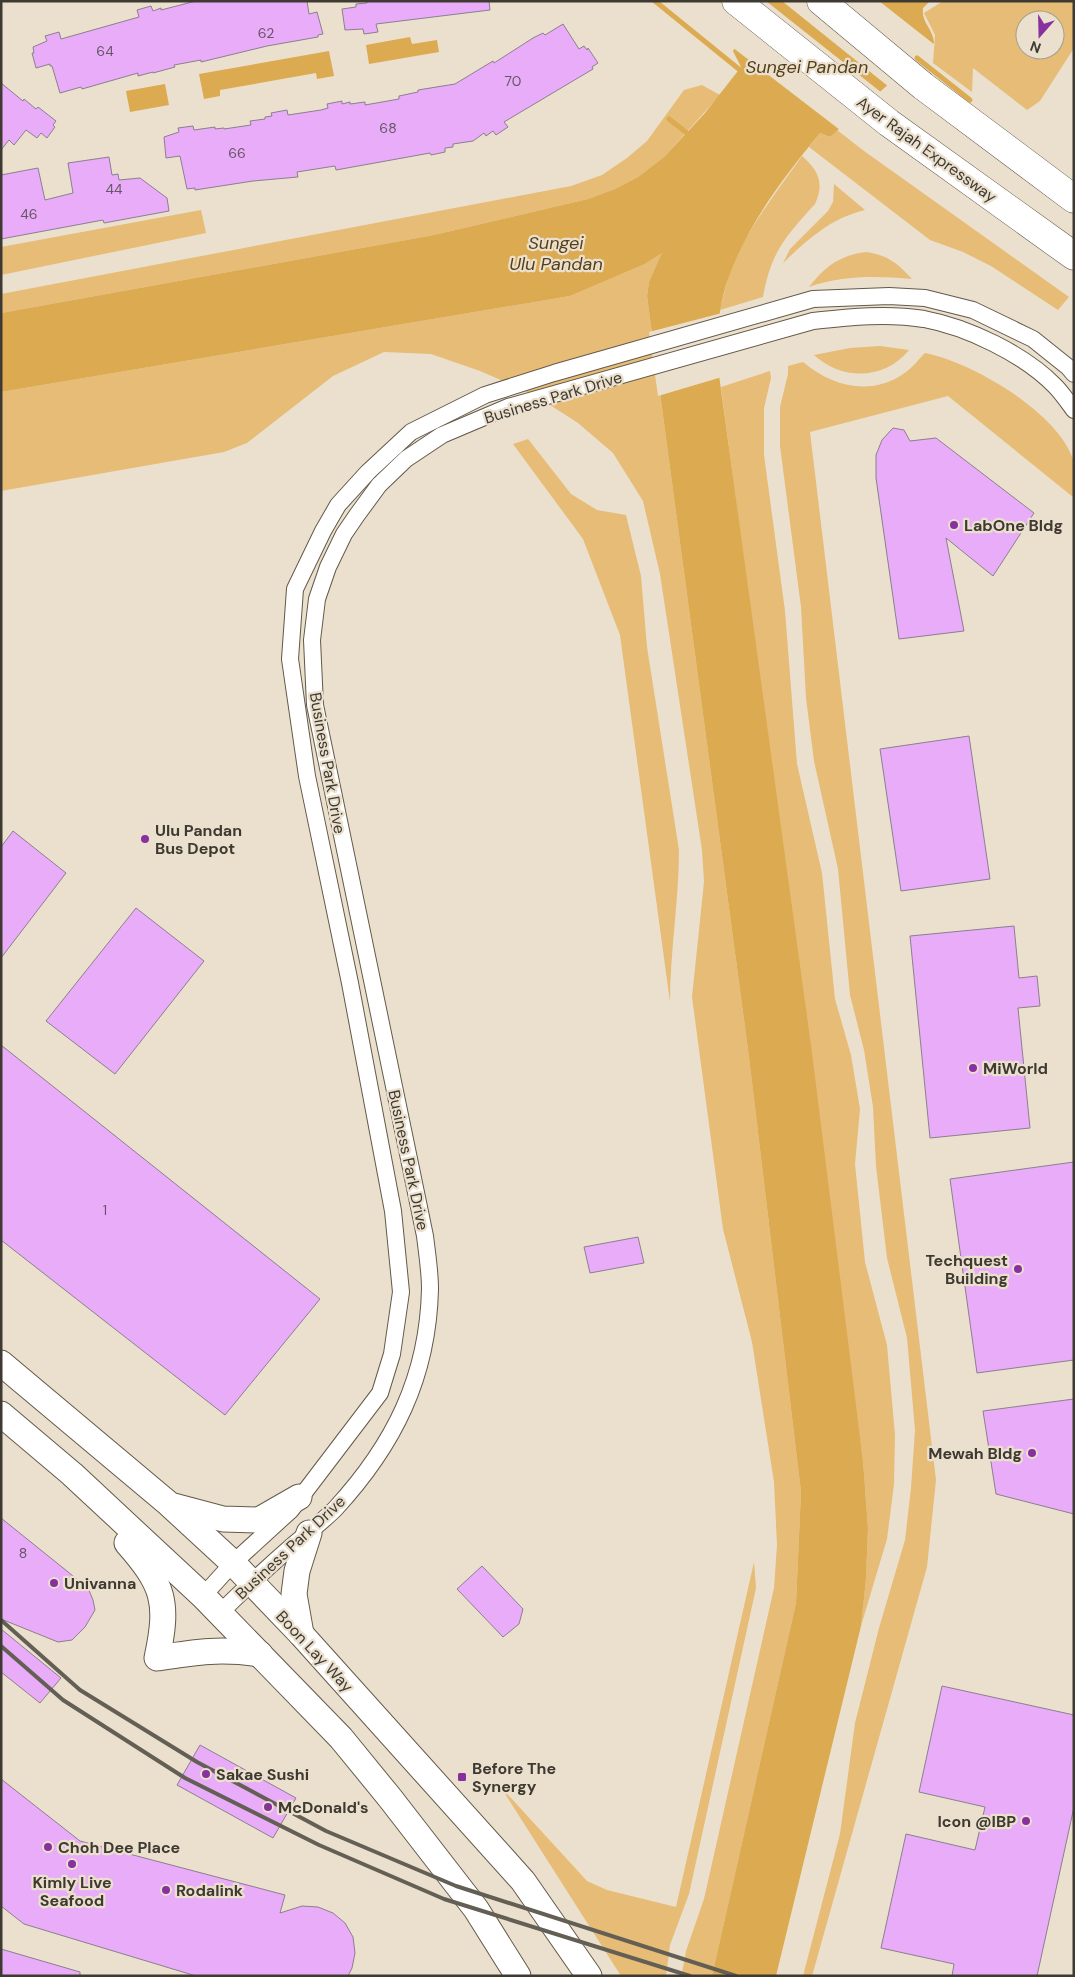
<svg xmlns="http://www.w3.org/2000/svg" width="1075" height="1977" font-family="'DM Sans',sans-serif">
<rect width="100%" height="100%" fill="#ebe0cd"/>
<g fill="#e6bc76" fill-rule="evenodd">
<path d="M943 1H1074V48L1040 101 1027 110 973 68 972 92 933 63 935 35 924 13ZM1025 20H1055V50H1025Z"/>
<path d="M702 85 720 95 664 157 638 177 615 189 588 199 434 235 1 313V294L571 186 602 175 627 158 647 141 684 90Z"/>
<path d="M837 130 864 151 1069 297 1058 310 991 266 963 252 930 240 809 147 820 133 830 137Z"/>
<path d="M802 156C818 170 825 183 815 204 785 237 771 252 763 297L720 310C725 289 730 266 741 247 758 215 781 186 802 156Z"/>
<path d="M834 184 865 210C831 218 807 240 783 263L790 249 828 211 833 202Z"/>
<path d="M201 210 206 233 1 275V247Z"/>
<path d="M663 252 649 282 647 296 749 1057 801 1492 796 1603 712 1976H682V1973L686 1951 704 1899 774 1588 777 1545 774 1482 752 1342 723 1229 692 997 704 882 702 850 660 574 643 501 613 453 578 423 547 403 517 387 480 371 431 354 384 352 333 376 247 443 224 452 1 491V392L570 296 645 264Z"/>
<path d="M866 252C888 255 897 263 912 279 878 276 842 275 809 287 825 266 841 255 866 252Z"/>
<path d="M880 346 909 350C885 380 842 381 814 355L850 348Z"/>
<path d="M925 353C972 362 1057 412 1073 459 1075 469 1074 483 1074 493L1073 497 948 396 810 432 936 1480 927 1567 812 1976H803L840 1834 855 1723 879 1628 905 1540 911 1488 915 1430 907 1338 887 1258 876 1166 873 1107 864 1050 850 995 838 869 814 761 806 698 801 607 780 446V407L788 374V366L803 362C832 387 873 397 906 372 913 367 919 359 925 353Z"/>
<path d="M770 371 771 378 764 408V455L785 611 797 764 822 873 835 999 851 1055 860 1109 855 1164 865 1262 887 1345 895 1435 894 1484 887 1539 861 1626 866 1579 868 1528 863 1461 721 387Z"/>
<path d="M528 439 571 494 597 510 626 515 641 576 647 647 679 850C679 901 670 951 670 1002L620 635 583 539 513 444Z"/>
<path d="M754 1562 756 1588 689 1894 670 1945 666 1976H621L500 1786 587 1881 607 1890 676 1907Z"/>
</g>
<g fill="#dcaa50">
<path d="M763 1H930L923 8C921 23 933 28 934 43L830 137 820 133C783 178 744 229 726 285 719 307 718 330 716 353L812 1053 863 1461 868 1528 866 1579 861 1626 776 1976H712L796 1603 801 1492 749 1057 647 296 649 282 662 253 645 264 570 296 1 392V313L434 235 588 199 615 189 638 177 664 157 705 113 741 67 733 51Z"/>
<path d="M410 37 412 44 437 40 439 52 369 64 366 45Z"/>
<path d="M329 51 334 76 317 79 316 73 220 90V96L204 99 199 74Z"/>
<path d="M165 84 169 105 130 112 126 91Z"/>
</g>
<g fill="#ebe0cd">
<path d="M760 1H766L882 93 840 130 732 47Z"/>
<path d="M782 1H879L935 45 889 87Z"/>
<path d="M722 313 719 353 722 377 658 396 649 332Z"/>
</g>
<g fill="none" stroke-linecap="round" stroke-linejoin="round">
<g stroke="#dcaa50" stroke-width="5">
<path d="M655 1 740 70"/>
<path d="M917 58 970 100"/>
<path d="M669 119 687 133"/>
</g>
</g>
<g fill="#e8acf9" stroke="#8b7f8e">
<path d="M196 1H307L309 14 317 12 323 34 318 35V37L267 46 201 62V60L174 65 175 67 153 73V72L138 76V73L82 89 81 87 60 93 52 66H50V64L36 68 32 53H34L33 47 47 41 45 36 59 32 61 39 139 17 137 10 151 6 153 11 161 8V10Z"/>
<path d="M367 1H489L490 10 376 24 378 32 364 34 363 29 345 30 342 9 356 7V4L367 3Z"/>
<path d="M563 24 579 49 584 46 587 50 588 48 598 63 592 67 593 69 504 122 508 127 496 135 493 131 486 136 484 133 473 141 453 144V147L445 148V152L431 155 430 153 336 170 335 166 297 172 298 177 253 181 195 190V188L187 189 180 156 166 158 164 137 179 132 178 128 193 126 194 130 215 127V129L224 128V129L251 125 250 121 265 119V117L272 116 271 113 287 110 288 115 321 110 328 108 327 104 342 101V104L350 102V104L365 102V105L399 99V96L418 92V90L455 84 493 61 494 63 533 38 543 33 545 35Z"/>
<path d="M1 83 23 101 24 99 36 109 38 107 56 121 53 125 55 127 47 138 41 133 37 138 26 130 14 145 9 140 1 150Z"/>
<path d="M109 157 112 175 118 174 119 180 140 178 167 198 169 211 104 223 103 220 1 239V175L38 168 45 200 73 193 68 163Z"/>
<path d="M893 428 904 430 910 441 936 438 1034 513 993 576 946 538 964 631 899 639 876 478V455L882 440Z"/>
<path d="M969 736 990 879 901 891 880 749Z"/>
<path d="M13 831 66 873 1 958V847Z"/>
<path d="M136 908 204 961 115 1074 46 1021Z"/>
<path d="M1014 926 1019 978 1037 976 1040 1006 1018 1008 1030 1128 930 1138 910 936Z"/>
<path d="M1 1045 320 1299 225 1415 1 1240Z"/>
<path d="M1074 1162V1360L977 1373 950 1179Z"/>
<path d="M638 1237 644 1263 590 1273 584 1247Z"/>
<path d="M1074 1399V1514L996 1494 983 1411Z"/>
<path d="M1 1518 88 1588 93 1600 95 1610 85 1627 72 1640 58 1642 1 1619Z"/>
<path d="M482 1566 523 1609 519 1624 503 1637 457 1589Z"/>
<path d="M1 1629 61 1678 40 1703 1 1672Z"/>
<path d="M942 1686 1074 1715V1807L1037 1976H952L954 1964 881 1948 906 1834 975 1850 985 1807 919 1792Z"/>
<path d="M200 1745 296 1798 273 1838 177 1785Z"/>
<path d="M1 1779 80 1841 285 1895 280 1913 302 1906 318 1907 333 1913 345 1923 353 1937 355 1953 352 1968 348 1976H196L24 1924 1 1906Z"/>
<path d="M1 1949 80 1972V1976H1Z"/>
</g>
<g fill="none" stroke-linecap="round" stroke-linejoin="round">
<g stroke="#635949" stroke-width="18">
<g id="street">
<path d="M203 1596 233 1563 291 1510 380 1393 392 1354 401 1292 393 1211 350 983 307 776 290 659 295 589 323 531 338 505 368 472 411 432 485 395 554 373 813 299 889 296 925 298 973 310 1033 339 1068 367 1074 374"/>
<path d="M220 1613C243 1590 267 1568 292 1546 306 1534 322 1522 335 1509 394 1445 428 1377 430 1289 430 1271 427 1253 425 1236L315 705 312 640 317 599 328 567 344 534 357 515 379 485 406 459 442 435 508 407 813 321C850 317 887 313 924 319 967 327 1024 354 1055 386 1062 393 1068 402 1074 410"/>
</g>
</g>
<g stroke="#635949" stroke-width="27">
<g id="primary">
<path d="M1 1363 169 1504 233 1563 301 1634 523 1881 589 1976"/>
<path d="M1 1414 72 1474 203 1596 341 1738 390 1798 476 1909 518 1976"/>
<path d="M174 1506 223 1519 259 1520 299 1497"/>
<path d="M127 1543C164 1585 169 1602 157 1658 196 1652 220 1648 260 1654"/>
<path d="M301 1634 294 1594 297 1571 309 1533"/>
</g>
</g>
<g stroke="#635949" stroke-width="29">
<g id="highway">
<path d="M736 1 889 123 1074 256"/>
<path d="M821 1 923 86 1074 199"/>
</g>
</g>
<use href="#street" stroke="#fff" stroke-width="16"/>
<use href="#primary" stroke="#fff" stroke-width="25"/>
<use href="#highway" stroke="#fff" stroke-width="28"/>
<g stroke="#645f54" stroke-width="4">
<path d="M1 1620 80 1690 197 1762 326 1831 456 1886 736 1976"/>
<path d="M1 1646 63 1700 185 1778 319 1845 444 1899 690 1976"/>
</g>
</g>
<g fill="#87309e" stroke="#ebe0cd" stroke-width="2">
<circle cx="954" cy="525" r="5"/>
<circle cx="145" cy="839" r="5"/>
<circle cx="973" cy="1068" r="5"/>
<circle cx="1018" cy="1269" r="5"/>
<circle cx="1032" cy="1453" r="5"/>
<circle cx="54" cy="1583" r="5"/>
<circle cx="206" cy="1774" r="5"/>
<rect x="457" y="1772" width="10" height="10" rx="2.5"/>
<circle cx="268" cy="1807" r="5"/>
<circle cx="1026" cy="1821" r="5"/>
<circle cx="48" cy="1847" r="5"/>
<circle cx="72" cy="1864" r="5"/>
<circle cx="166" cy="1890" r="5"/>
</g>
<g text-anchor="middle" stroke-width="4.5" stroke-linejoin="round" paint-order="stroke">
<g font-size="14" fill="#685664">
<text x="266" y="38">62</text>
<text x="105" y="56">64</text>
<text x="513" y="86">70</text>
<text x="388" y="133">68</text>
<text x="237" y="158">66</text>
<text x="114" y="194">44</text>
<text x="29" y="219">46</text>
<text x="105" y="1215">1</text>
<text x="23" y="1558">8</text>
</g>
<g font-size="16" fill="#3e3a32" stroke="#ebe0cd">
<text transform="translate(927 149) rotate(36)" y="6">Ayer Rajah Expressway</text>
<text transform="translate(553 397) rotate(-17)" y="6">Business Park Drive</text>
<text transform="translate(328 763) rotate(80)" y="6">Business Park Drive</text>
<text transform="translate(409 1160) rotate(78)" y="6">Business Park Drive</text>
<text transform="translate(290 1547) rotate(-43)" y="6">Business Park Drive</text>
<text transform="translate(315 1651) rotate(47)" y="6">Boon Lay Way</text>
</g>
<g font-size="16" font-weight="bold" fill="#3e3a32" stroke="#ebe0cd" text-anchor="start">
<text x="964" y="531">LabOne Bldg</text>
<text x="155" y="836">Ulu Pandan<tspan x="155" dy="18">Bus Depot</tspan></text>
<text x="983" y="1074">MiWorld</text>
<text x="1008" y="1266" text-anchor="end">Techquest<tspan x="1008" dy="18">Building</tspan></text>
<text x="1022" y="1459" text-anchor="end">Mewah Bldg</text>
<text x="64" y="1589">Univanna</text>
<text x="472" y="1774">Before The<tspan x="472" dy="18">Synergy</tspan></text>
<text x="216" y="1780">Sakae Sushi</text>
<text x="278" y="1813">McDonald's</text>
<text x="1016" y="1827" text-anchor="end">Icon @IBP</text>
<text x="58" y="1853">Choh Dee Place</text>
<text x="72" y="1888" text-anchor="middle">Kimly Live<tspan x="72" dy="18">Seafood</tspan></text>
<text x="176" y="1896">Rodalink</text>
</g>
<g font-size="18" font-style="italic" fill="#553f1a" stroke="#ebe0cd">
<text x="807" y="73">Sungei Pandan</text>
<text x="556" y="249">Sungei<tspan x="556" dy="21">Ulu Pandan</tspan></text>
</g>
</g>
<rect width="1075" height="1977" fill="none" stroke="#3e3a32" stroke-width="5"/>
<g transform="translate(1040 35) rotate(200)"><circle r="24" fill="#ebe0cd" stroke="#a69e8f"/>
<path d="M0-4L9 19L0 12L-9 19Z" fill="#87309e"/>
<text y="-8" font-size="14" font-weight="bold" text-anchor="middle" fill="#3e3a32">N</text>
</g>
</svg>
